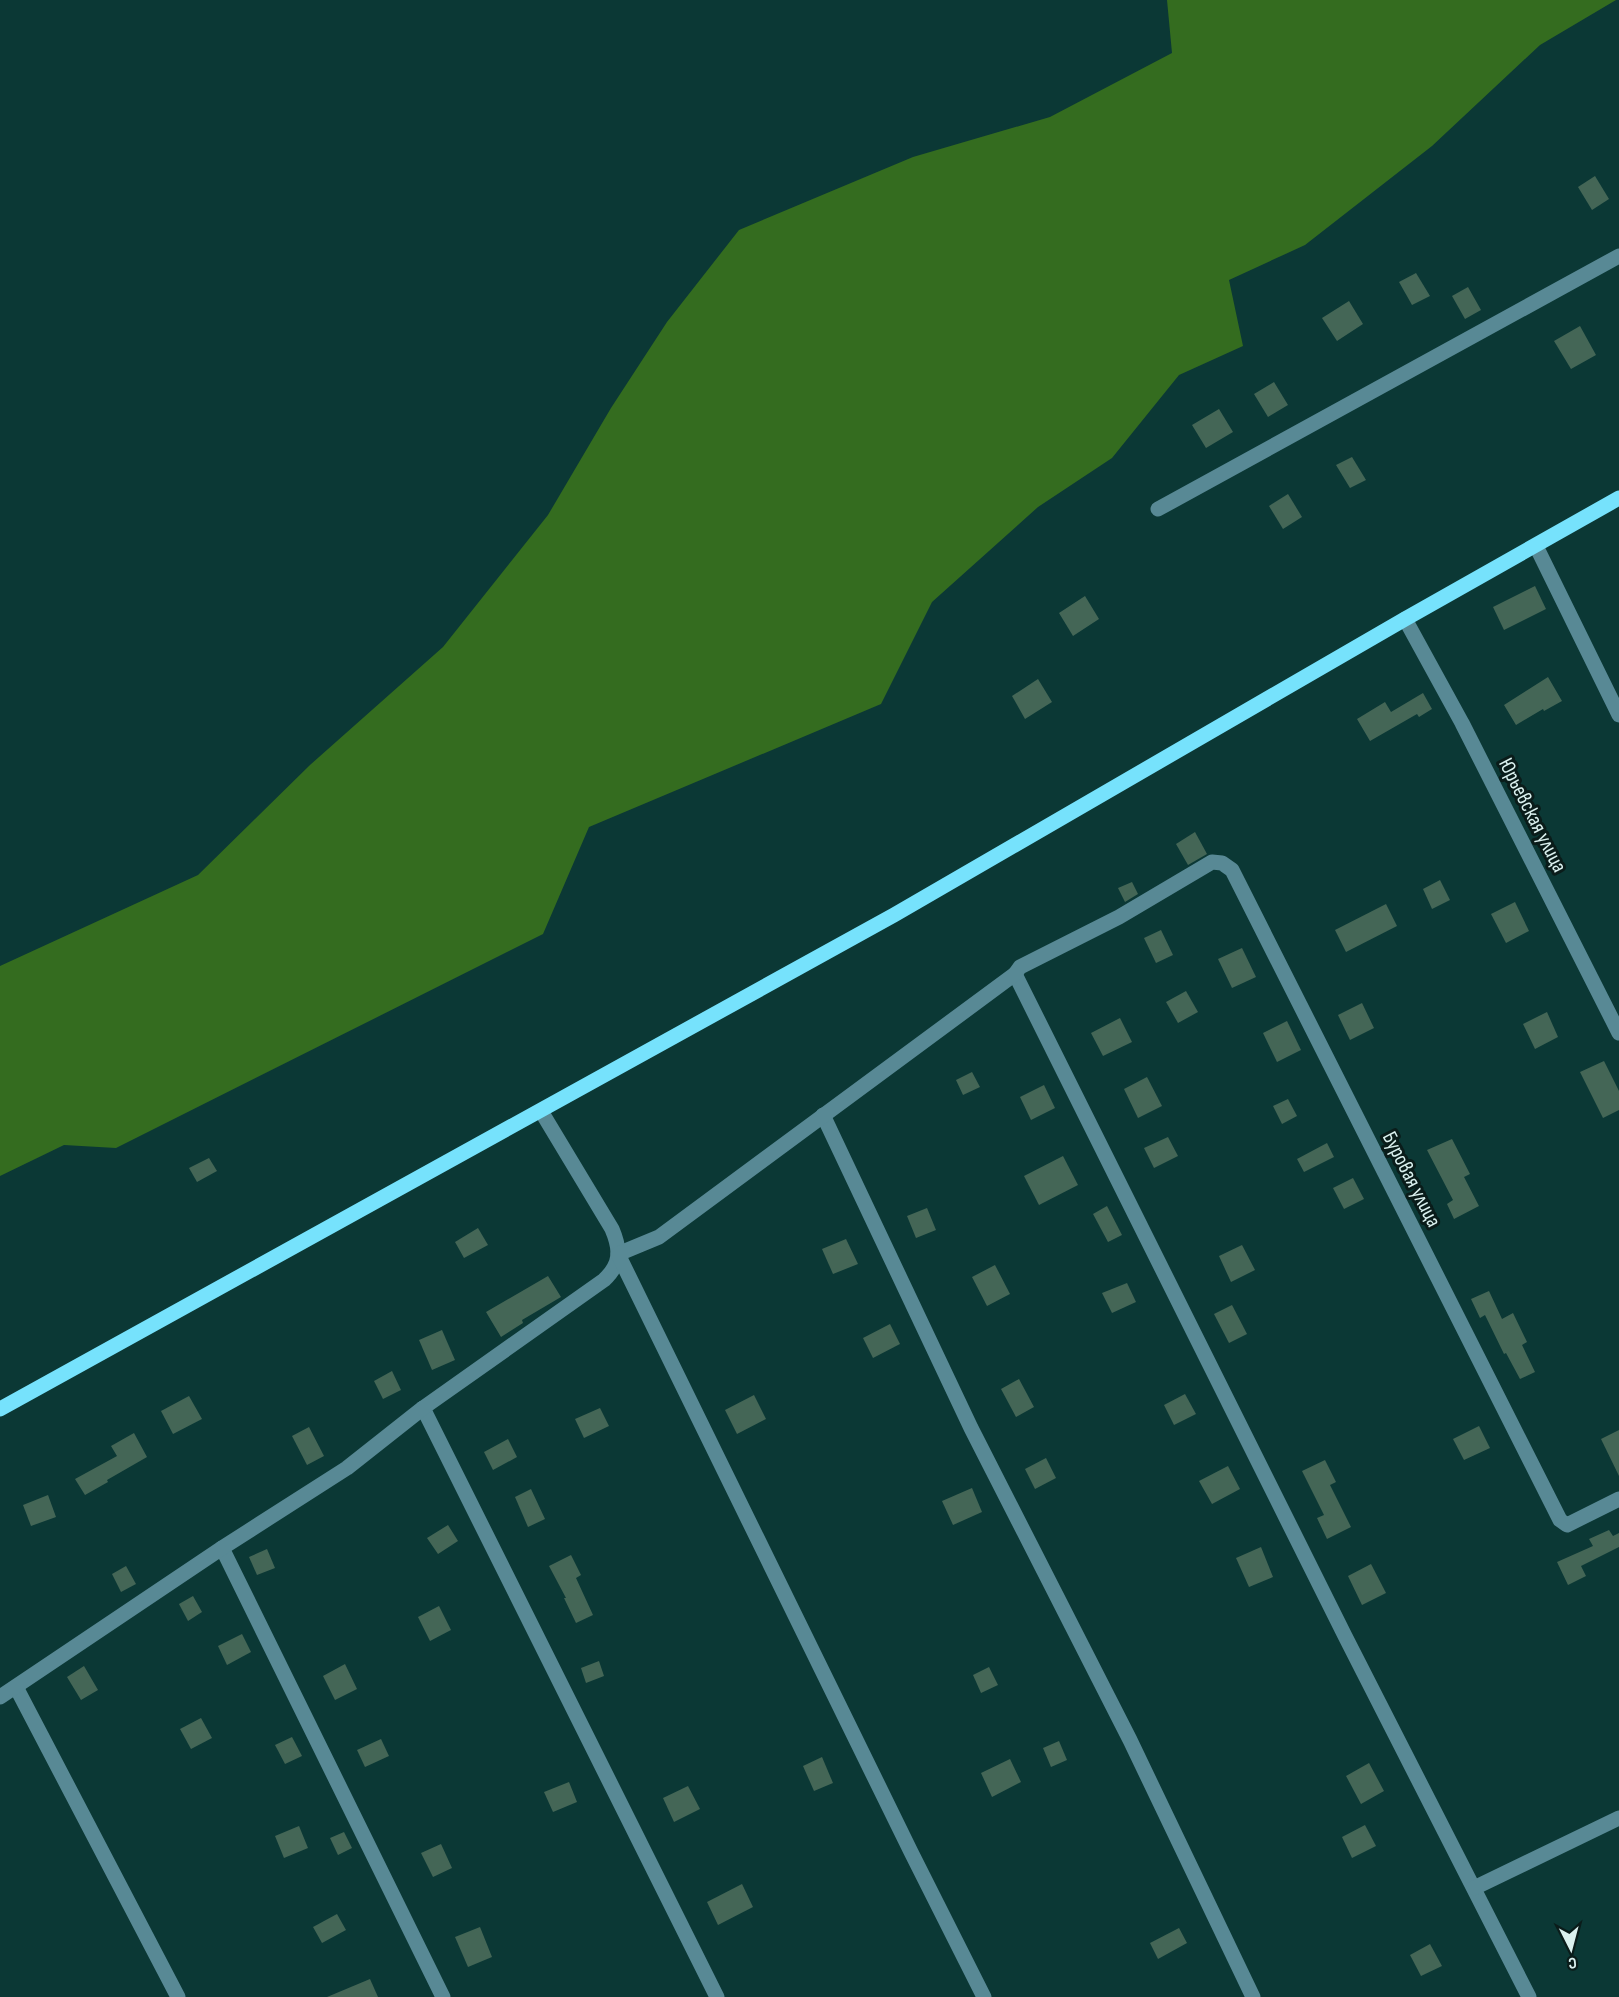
<svg xmlns="http://www.w3.org/2000/svg" width="1619" height="1997" font-family="'Sofia Sans Condensed',sans-serif">
<rect width="100%" height="100%" fill="#0b3835"/>
<path fill="#346c1f" d="M1167 0H1616L1540 45 1432 146 1305 245 1229 280 1243 346 1179 375 1112 458 1038 507 932 602 881 704 589 827 543 934 116 1148 64 1145 0 1176V966L198 875 310 765 443 647 548 515 611 408 667 322 739 230 913 157 1050 117 1172 53Z"/>
<g fill="#446656">
<path d="M1595 176 1609 199 1592 210 1578 187Z"/>
<path d="M1416 273 1430 296 1412 305 1399 282Z"/>
<path d="M1468 287 1481 310 1465 319 1452 296Z"/>
<path d="M1349 301 1363 324 1337 341 1322 318Z"/>
<path d="M1580 326 1596 355 1571 369 1554 341Z"/>
<path d="M1274 382 1288 405 1268 417 1254 394Z"/>
<path d="M1219 409 1233 432 1206 448 1192 425Z"/>
<path d="M1352 457 1366 480 1350 488 1336 465Z"/>
<path d="M1288 494 1302 517 1283 529 1269 506Z"/>
<path d="M1535 586 1546 609 1504 630 1493 607Z"/>
<path d="M1085 596 1099 619 1073 636 1059 613Z"/>
<path d="M1548 677 1562 701 1544 711 1543 709 1516 725 1504 705Z"/>
<path d="M1038 679 1052 702 1025 719 1012 696Z"/>
<path d="M1423 693 1432 709 1419 717 1417 714 1370 741 1357 719 1385 702 1391 712Z"/>
<path d="M1195 832 1207 854 1188 865 1176 844Z"/>
<path d="M1440 880 1450 900 1432 909 1423 889Z"/>
<path d="M1132 882 1138 894 1125 902 1118 888Z"/>
<path d="M1515 902 1529 931 1506 943 1491 914Z"/>
<path d="M1386 904 1397 926 1346 952 1335 930Z"/>
<path d="M1161 930 1173 955 1156 963 1144 938Z"/>
<path d="M1242 948 1256 977 1232 988 1218 959Z"/>
<path d="M1186 991 1198 1012 1178 1023 1166 1002Z"/>
<path d="M1362 1003 1374 1028 1350 1040 1338 1015Z"/>
<path d="M1547 1012 1558 1037 1535 1049 1523 1024Z"/>
<path d="M1120 1018 1132 1042 1103 1056 1091 1033Z"/>
<path d="M1287 1021 1301 1050 1277 1062 1263 1033Z"/>
<path d="M1604 1061 1619 1091V1110L1603 1118 1580 1072Z"/>
<path d="M972 1072 980 1087 963 1095 956 1080Z"/>
<path d="M1147 1077 1162 1106 1138 1118 1124 1089Z"/>
<path d="M1044 1085 1055 1108 1031 1120 1020 1097Z"/>
<path d="M1288 1099 1297 1116 1282 1124 1273 1106Z"/>
<path d="M1168 1137 1178 1156 1154 1168 1144 1148Z"/>
<path d="M1452 1139 1470 1174 1464 1177 1479 1206 1454 1219 1447 1204 1453 1200 1427 1150Z"/>
<path d="M1327 1143 1334 1157 1304 1172 1297 1159Z"/>
<path d="M1063 1156 1078 1185 1039 1205 1024 1176Z"/>
<path d="M209 1158 217 1171 197 1182 189 1168Z"/>
<path d="M1353 1178 1364 1199 1344 1209 1333 1188Z"/>
<path d="M1107 1206 1122 1235 1108 1242 1093 1214Z"/>
<path d="M927 1208 936 1230 916 1238 907 1216Z"/>
<path d="M478 1228 488 1245 464 1258 455 1242Z"/>
<path d="M846 1239 858 1264 833 1274 822 1249Z"/>
<path d="M1242 1245 1255 1270 1231 1282 1219 1256Z"/>
<path d="M995 1265 1010 1294 987 1306 972 1277Z"/>
<path d="M548 1276 561 1297 522 1320 523 1323 501 1337 486 1312Z"/>
<path d="M1127 1283 1136 1302 1112 1313 1102 1293Z"/>
<path d="M1489 1291 1502 1319 1513 1313 1527 1342 1522 1345 1535 1372 1520 1379 1506 1353 1504 1354 1485 1315 1480 1318 1471 1299Z"/>
<path d="M1232 1305 1247 1334 1229 1343 1214 1314Z"/>
<path d="M890 1324 900 1344 873 1358 863 1338Z"/>
<path d="M442 1330 455 1360 432 1370 419 1340Z"/>
<path d="M392 1371 401 1390 383 1399 374 1381Z"/>
<path d="M1019 1379 1034 1407 1016 1417 1001 1389Z"/>
<path d="M1185 1394 1196 1414 1174 1425 1164 1405Z"/>
<path d="M754 1395 766 1419 737 1434 725 1410Z"/>
<path d="M189 1396 202 1419 173 1434 161 1411Z"/>
<path d="M600 1408 609 1426 584 1438 575 1419Z"/>
<path d="M1479 1426 1490 1448 1464 1460 1453 1439Z"/>
<path d="M309 1427 324 1456 307 1465 292 1436Z"/>
<path d="M1619 1430V1476L1601 1439Z"/>
<path d="M134 1433 147 1457 107 1480 108 1482 85 1495 75 1479 117 1456 111 1446Z"/>
<path d="M508 1439 517 1457 493 1470 484 1452Z"/>
<path d="M1046 1458 1056 1478 1035 1489 1025 1469Z"/>
<path d="M1325 1460 1336 1482 1330 1485 1351 1527 1327 1539 1317 1518 1324 1515 1302 1471Z"/>
<path d="M1228 1466 1240 1489 1212 1504 1199 1481Z"/>
<path d="M972 1488 982 1512 953 1525 942 1501Z"/>
<path d="M531 1489 545 1519 528 1527 515 1497Z"/>
<path d="M48 1495 56 1517 31 1526 23 1505Z"/>
<path d="M448 1525 458 1541 438 1554 427 1538Z"/>
<path d="M1609 1530 1613 1536 1619 1533V1547L1581 1566 1586 1576 1568 1585 1557 1562 1593 1546 1589 1539Z"/>
<path d="M1261 1547 1273 1577 1249 1587 1236 1558Z"/>
<path d="M267 1549 275 1568 257 1575 249 1557Z"/>
<path d="M571 1555 581 1575 576 1578 593 1615 576 1623 564 1598H566L549 1566Z"/>
<path d="M1371 1564 1386 1593 1362 1605 1348 1576Z"/>
<path d="M126 1566 136 1584 121 1592 112 1574Z"/>
<path d="M193 1596 202 1612 188 1621 179 1604Z"/>
<path d="M439 1606 451 1630 430 1641 418 1617Z"/>
<path d="M242 1634 251 1652 227 1665 218 1646Z"/>
<path d="M599 1661 604 1676 586 1683 581 1668Z"/>
<path d="M345 1664 357 1689 335 1700 323 1676Z"/>
<path d="M84 1666 98 1690 81 1700 67 1677Z"/>
<path d="M989 1667 998 1685 981 1693 973 1675Z"/>
<path d="M201 1718 212 1738 191 1749 180 1729Z"/>
<path d="M292 1737 302 1756 285 1764 275 1745Z"/>
<path d="M381 1739 389 1756 365 1767 357 1750Z"/>
<path d="M1059 1741 1067 1760 1051 1767 1043 1748Z"/>
<path d="M822 1757 833 1783 814 1791 803 1766Z"/>
<path d="M1010 1759 1021 1782 992 1797 981 1773Z"/>
<path d="M1369 1763 1384 1791 1361 1804 1346 1776Z"/>
<path d="M569 1782 577 1802 553 1812 544 1792Z"/>
<path d="M688 1786 700 1809 674 1822 663 1798Z"/>
<path d="M1365 1825 1376 1846 1352 1858 1342 1837Z"/>
<path d="M299 1826 308 1848 284 1858 275 1836Z"/>
<path d="M344 1832 352 1848 338 1855 330 1838Z"/>
<path d="M441 1844 452 1868 433 1877 421 1853Z"/>
<path d="M742 1884 753 1907 718 1925 707 1902Z"/>
<path d="M337 1914 346 1930 322 1943 313 1927Z"/>
<path d="M480 1927 492 1957 468 1967 455 1937Z"/>
<path d="M1179 1928 1187 1943 1158 1959 1150 1943Z"/>
<path d="M1430 1944 1442 1966 1421 1976 1410 1955Z"/>
<path d="M370 1979 378 1997H327Z"/>
</g>
<g fill="none" stroke-linecap="round" stroke-linejoin="round">
<g stroke="#588995" stroke-width="15">
<path d="M1158 509 1619 256"/>
<path d="M1536 546 1619 715"/>
<path d="M1405 619 1462 723 1619 1033"/>
<path d="M1015 974 1345 1636 1529 1997"/>
<path d="M823 1115 971 1428 1130 1740 1253 1997"/>
<path d="M423 1408 717 1997"/>
<path d="M222 1548 443 1997"/>
<path d="M16 1687 178 1997"/>
<path d="M0 1697 222 1548 347 1468 423 1408 604 1280C621 1264 621 1250 612 1229L541 1111"/>
<path d="M1474 1888 1619 1818"/>
<path d="M984 1997 911 1852 618 1254 659 1237 1015 974 1020 967 1119 917 1212 862 1222 863 1232 870 1560 1520 1567 1525 1619 1499"/>
</g>
<path stroke="#76e2fc" stroke-width="15" d="M0 1409 894 915 1405 619 1619 498"/>
</g>
<g text-anchor="middle" stroke-width="6" stroke-linejoin="round" paint-order="stroke">
<g font-size="21" fill="#dbf1ef" stroke="#0a1c1a">
<text transform="translate(1533 815) rotate(63)" y="7">Юрьевская улица</text>
<text transform="translate(1412 1179) rotate(63)" y="7">Буровая улица</text>
</g>
</g>
<g transform="translate(1571 1949) rotate(174)" stroke="#0a1c1a" stroke-width="4.5" paint-order="stroke">
<path d="M0-4.5L10 22L0 15L-10 22Z" fill="#dbf1ef"/>
<text y="-9" font-size="16" font-weight="bold" text-anchor="middle" fill="#dbf1ef">С</text>
</g>
</svg>
